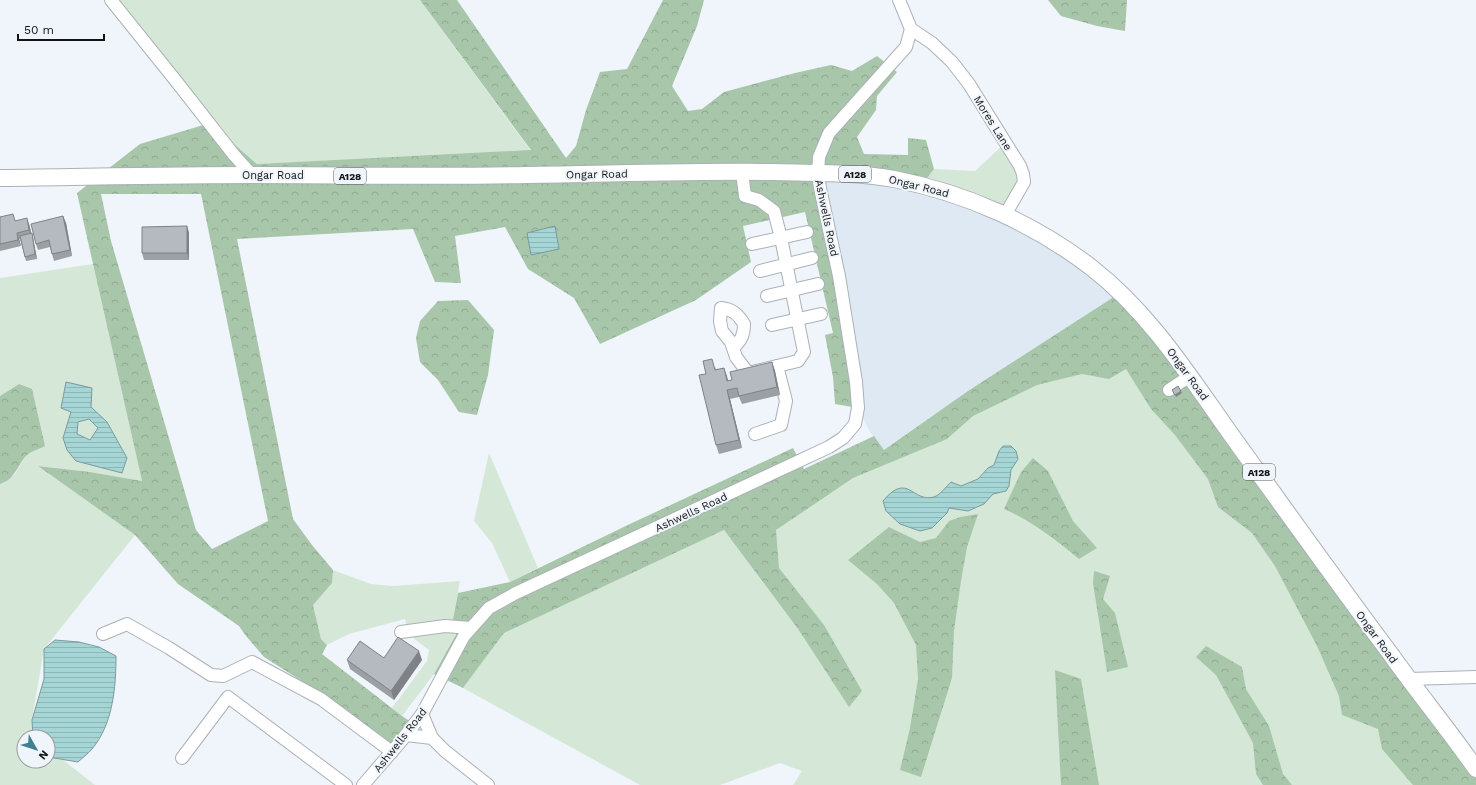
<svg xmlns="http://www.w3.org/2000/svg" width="1476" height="785" font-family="'Work Sans',sans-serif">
<defs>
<pattern id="forest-crowns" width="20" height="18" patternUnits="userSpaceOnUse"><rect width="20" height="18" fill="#a8c6aa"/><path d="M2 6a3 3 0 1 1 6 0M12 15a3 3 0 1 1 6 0" fill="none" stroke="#90a992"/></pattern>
<pattern id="water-rules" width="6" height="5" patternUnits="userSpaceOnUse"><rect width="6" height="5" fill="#a6d5d6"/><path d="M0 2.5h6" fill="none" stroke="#8eb6b7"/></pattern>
</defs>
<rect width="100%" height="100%" fill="#eff5fa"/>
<path fill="#dee9f4" d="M835 173 857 174 1005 215 1120 293 968 391 884 450 870 432 858 408 820 188Z"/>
<g fill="#d5e8d7">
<path d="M111 0H420L531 151 257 164 210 123Z"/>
<path d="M1005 143 1023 174 1005 215 922 185 934 169 975 171Z"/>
<path d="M93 264 142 481 90 472 38 466 135 535 44 649 32 720 33 737H24V761H48V757L63 760 95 785H0V484L4 483 15 474 26 455 19 384 0 396V278Z"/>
<path d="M1120 293 1476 785H793L802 771 780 763 720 785H640L463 688 504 633 724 530 798 629 846 702 735 525 884 450 968 391Z"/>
<path d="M489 453 538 568 510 582 492 543 474 521Z"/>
<path d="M333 570 371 584 393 586 460 581 453 618 459 628 434 674 402 716 392 708 427 661 429 650 408 634 405 619 349 634 327 645 321 639 313 605 331 583Z"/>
</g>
<g fill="url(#forest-crowns)" fill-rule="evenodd">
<path d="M420 0H457L566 158 576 146 586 110 600 72 627 69 663 0H704L697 26 672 86 688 111 702 109 724 92 795 73 831 65 852 71 877 56 897 72 877 96 876 110 857 137 864 154 908 155V138L926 140 934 169 922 185 835 173 820 188 858 408 835 404 833 377 825 335 833 333 805 212 743 226 751 262 696 300 600 344 574 298 528 269 505 227 455 236 461 283 435 282 413 229 237 239 293 519 312 545 333 570 332 583 313 605 321 639 327 645 322 654 402 716 414 724 392 752 338 704 264 657 246 636 239 626 178 584 135 535 38 466 90 472 142 481 77 193 140 144 210 123 257 164 531 150ZM101 194H201L268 521 212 549 196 530 111 241Z"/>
<path d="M1048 0H1127L1125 31 1097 26 1061 16Z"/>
<path d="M1120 293 1476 769V785H1413L1382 749 1378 729 1342 715 1339 696 1317 646 1275 566 1252 533 1218 507 1208 479 1175 435 1151 409 1126 369 1109 379 1082 374 1037 385 973 416 947 439 853 478 776 530 779 568 824 625 862 691 849 707 798 629 724 530 504 633 463 688 434 674 459 629 453 619 458 593 510 582 632 523 793 448 804 469 874 436 884 450 968 391Z"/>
<path d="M468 300 494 330 488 375 477 415 459 412 438 380 420 362 416 338 420 321 438 301Z"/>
<path d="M19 384 32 389 45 446C39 449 29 452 25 457 17 467 14 480 0 484V396Z"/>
<path d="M1033 458 1048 471 1073 521 1097 548 1079 559C1055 539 1032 521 1004 509L1021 472Z"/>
<path d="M978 514 967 547 961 581 954 631 952 678 921 777 900 770 910 728 918 679 916 645 894 603 877 584 848 560 889 527 920 542 936 538 949 521 960 517Z"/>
<path d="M1094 571 1110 576 1103 599 1115 613 1128 667 1107 672 1093 583Z"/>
<path d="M1206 646 1242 667 1246 689 1269 726 1283 774 1292 785H1263L1256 774 1253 743 1216 675 1196 657Z"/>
<path d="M1055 670 1081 679 1099 785H1061Z"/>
</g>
<g fill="url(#water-rules)" stroke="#7a9b9c" fill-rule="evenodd">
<path d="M555 226 559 249 531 255 527 233Z"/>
<path d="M66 382 92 388 91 407 107 422 127 458 122 473 76 461 67 450 63 438 71 412 61 408ZM89 419 98 428 90 440 77 434 78 422Z"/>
<path d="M1003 446H1011L1016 451 1018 459 1011 470 1009 486 1006 491 993 494 984 504 968 511 949 508 947 513 932 528 920 531 900 524 886 511 883 501C908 471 912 503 934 497 940 495 947 486 951 482L961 486 978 479 988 468 994 465 999 451Z"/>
<path d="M55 640 79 642 99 647 116 656C116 687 113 724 92 749 88 754 82 758 78 762L48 757V737H33L32 720 44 679V649Z"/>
</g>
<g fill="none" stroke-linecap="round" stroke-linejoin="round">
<g stroke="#abb1b6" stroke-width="14">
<g id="minor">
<path d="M111 0 176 81 234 155 252 175"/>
<path d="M899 0 911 29 932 43 952 62 969 84 1020 166 1023 174 1024 182 1005 215"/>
<path d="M752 244 807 232"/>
<path d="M760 271 812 258"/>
<path d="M767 296 818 284"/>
<path d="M772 325 821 314"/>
<path d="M733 348C741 341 744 335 744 324 738 314 732 309 721 308L720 321 722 331 731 342 736 357 748 373 798 361 804 352 781 238 774 211 759 200 745 196 742 172"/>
<path d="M1169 390 1190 376"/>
<path d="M755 434 781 425 786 401 777 366"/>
<path d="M401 632 445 626 471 628"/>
<path d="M103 634 127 624 169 648 211 675 223 676 252 662 321 699 392 752"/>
<path d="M1409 679 1476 677"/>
<path d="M422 714 432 738"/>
<path d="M406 735 432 738 445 751 488 785"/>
<path d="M182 758 228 697 346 785"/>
<path d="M363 785 402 740 422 714 464 636 489 608 516 593 829 447 843 438 855 424 858 408 856 382 839 276 820 188 818 173 819 157 829 133 906 47 911 29"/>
</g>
</g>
<g stroke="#abb1b6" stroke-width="18">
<path id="major" d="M0 178C85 177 170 175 254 175 345 175 436 177 526 175 608 174 690 171 772 172 813 173 854 172 894 179 966 193 1035 224 1092 268 1155 317 1196 387 1242 450 1292 519 1341 588 1392 656 1419 694 1449 730 1476 769"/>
</g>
<use href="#minor" stroke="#fff" stroke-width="12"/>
<use href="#major" stroke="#fff" stroke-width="16"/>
</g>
<g fill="#9ba0a4">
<path d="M63 216 66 223 72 256 54 261 50 247 38 250 36 244Z"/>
<path d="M0 217 29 224 31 233 33 238 37 259 26 261 20 239H19L21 246 0 251Z"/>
<path d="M187 226 189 233V260H144L142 253Z"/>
<path d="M772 362 775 371 780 395 742 404 739 397 730 399 742 448 719 454 716 445 706 374 715 367 716 370 724 368 728 381 732 380Z"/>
<path d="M384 658 422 660 394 700 350 669 347 660Z"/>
</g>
<g fill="#7e8286">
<path d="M63 216 66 223 72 256 70 250Z"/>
<path d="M27 218 29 224 32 236 29 230Z"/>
<path d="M187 226 189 233V260L187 253Z"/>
<path d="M17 233 19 239 21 246 18 240Z"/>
<path d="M32 233 33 238 37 259 35 254Z"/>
<path d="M772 362 775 371 780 395 777 387Z"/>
<path d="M724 368 727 376 730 390 727 381Z"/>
<path d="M727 390 730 399 742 448 739 440Z"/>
<path d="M1181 391 1182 393 1176 397 1175 395Z"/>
<path d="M419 651 422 660 394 700 391 691Z"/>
</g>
<g fill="#b4babf" stroke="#7e8286">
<path d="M13 214 15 221 27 218 29 230 17 233 18 240 0 244V217Z"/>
<path d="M63 216 70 250 52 254 49 240 36 244 31 224Z"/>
<path d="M187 226V253H142V227Z"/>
<path d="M32 233 35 254 25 257 20 236Z"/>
<path d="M712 359 715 370 724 368 727 381 732 380 730 372 772 362 777 387 739 396 737 388 727 390 739 440 716 445 699 375 706 374 703 361Z"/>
<path d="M1178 386 1181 391 1175 395 1172 390Z"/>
<path d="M398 637 419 651 391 691 347 660 360 641 384 658Z"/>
</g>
<g text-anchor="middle" stroke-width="4" stroke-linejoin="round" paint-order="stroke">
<g fill="#eff5fa" stroke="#54585a" stroke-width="1">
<rect x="839" y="166" width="32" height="16" rx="3"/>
<rect x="334" y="168" width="32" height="16" rx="3"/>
<rect x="1243" y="464" width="32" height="16" rx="3"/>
</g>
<g font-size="10" font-weight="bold" fill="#121416">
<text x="855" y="178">A128</text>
<text x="350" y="180">A128</text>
<text x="1259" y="476">A128</text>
</g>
<g font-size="11" fill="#121416" stroke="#eff5fa">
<text transform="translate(993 123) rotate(58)" y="4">Mores Lane</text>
<text transform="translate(597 174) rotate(-1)" y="4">Ongar Road</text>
<text x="273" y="179">Ongar Road</text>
<text transform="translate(919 186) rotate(14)" y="4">Ongar Road</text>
<text transform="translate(827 218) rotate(78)" y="4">Ashwells Road</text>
<text transform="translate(1188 374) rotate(54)" y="4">Ongar Road</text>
<text transform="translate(691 512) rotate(-25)" y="4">Ashwells Road</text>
<text transform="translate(1377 637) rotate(54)" y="4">Ongar Road</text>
<text transform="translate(400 740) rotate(-52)" y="4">Ashwells Road</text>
</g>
</g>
<g transform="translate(36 749) rotate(129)"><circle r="19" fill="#eff5fa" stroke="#979b9f"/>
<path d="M0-3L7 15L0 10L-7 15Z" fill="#3f8093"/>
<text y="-6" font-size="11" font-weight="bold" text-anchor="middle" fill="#121416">N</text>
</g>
<path d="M18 34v6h86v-6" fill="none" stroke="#121416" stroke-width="2"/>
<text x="24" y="34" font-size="12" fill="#121416" stroke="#eff5fa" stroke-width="3" paint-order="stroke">50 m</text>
</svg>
